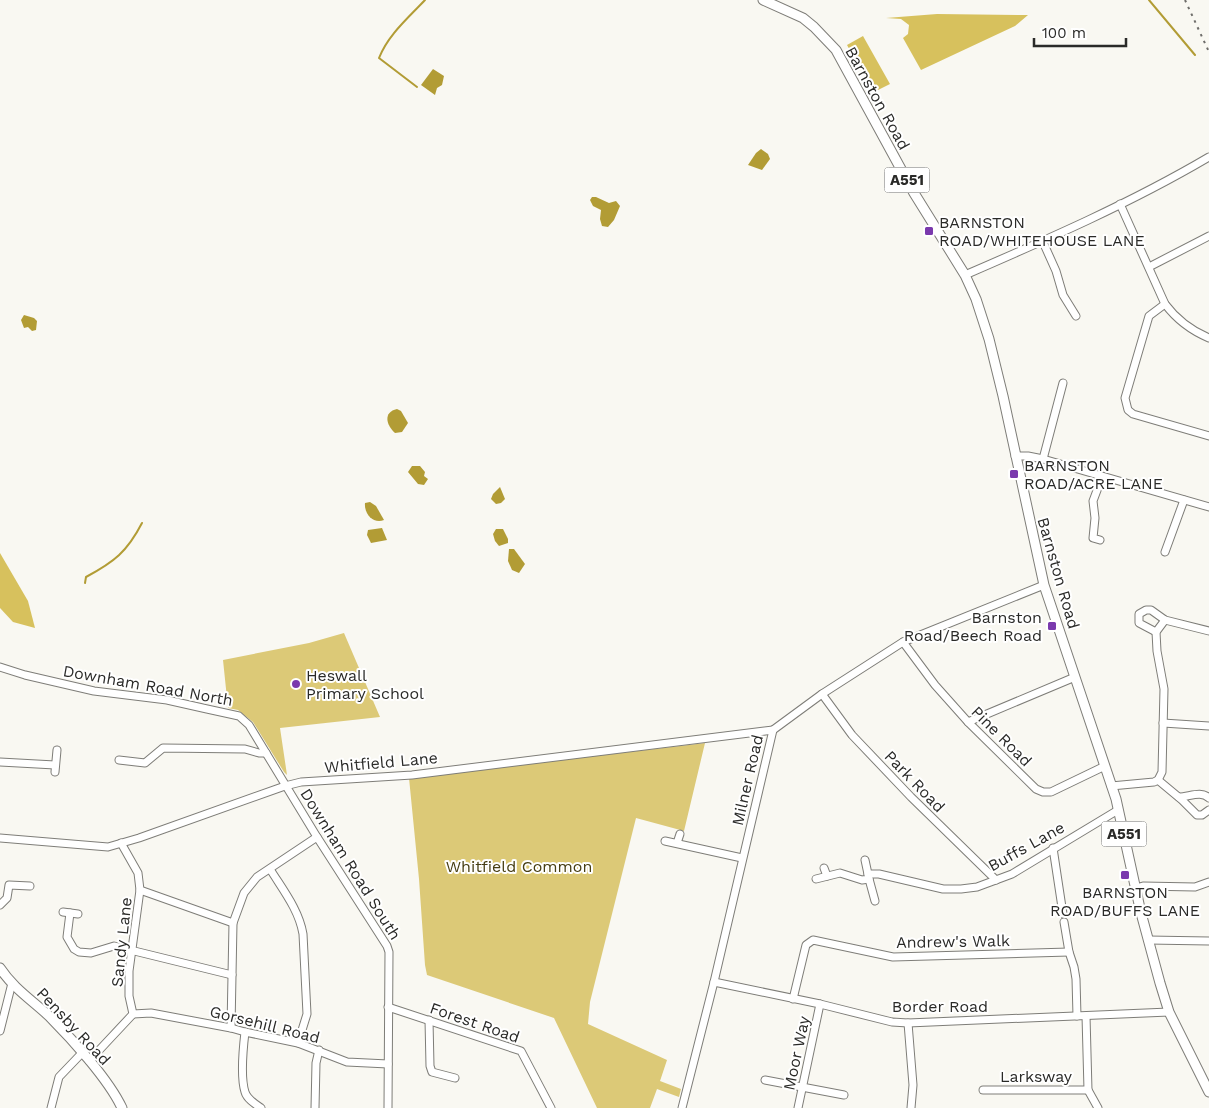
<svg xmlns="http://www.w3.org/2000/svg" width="1209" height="1108" font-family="'Work Sans',sans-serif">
<rect width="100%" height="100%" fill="#f9f8f2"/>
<g fill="#dcc977">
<path d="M344 633 380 717 280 728 287 775 284 772 253 722 238 710 228 708 223 660 309 643Z"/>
<path d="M705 743 684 831 636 818 590 1002 588 1024 667 1060 660 1081 681 1089 679 1097 657 1089 650 1108H597L554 1018 427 975 425 965 419 879 409 778Z"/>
</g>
<g fill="#d7c15d">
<path d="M937 14 1024 15H1028L1015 26 921 70 903 38 908 34 909 25 901 19 886 18Z"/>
<path d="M863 36 890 84 874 92 847 45Z"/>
<path d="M0 553 28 601 35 628 13 622 0 608Z"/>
</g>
<g fill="#b29c35">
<path d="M433 69 444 76 442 85 437 88 435 95 421 85Z"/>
<path d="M761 149 768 154 770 159 762 170 748 165 756 153Z"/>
<path d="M592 197H596L609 203 616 201 620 206 614 220 608 227 602 226 600 219 601 210 593 206 590 200Z"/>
<path d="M24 315 34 318 37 321 36 330 32 331 28 327 24 328 21 320Z"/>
<path d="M397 409 401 411 408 423 402 432 395 433C386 425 383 412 397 409Z"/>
<path d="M412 466H420L425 472 424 476 428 479 424 485 418 484 408 472Z"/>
<path d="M500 487 505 499 501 503 496 504 491 499 493 494Z"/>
<path d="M370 502 376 506 384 520C373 524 364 514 365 503Z"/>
<path d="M382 528 387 540 371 543 367 535 368 530Z"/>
<path d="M496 529H503L508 539V543L499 546 495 541 493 534Z"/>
<path d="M509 549H514L525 564 519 573 512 570 508 561Z"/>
</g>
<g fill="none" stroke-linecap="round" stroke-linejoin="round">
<g stroke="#b29c35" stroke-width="2">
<path d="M1149 0 1195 55"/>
<path d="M417 87 379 58C388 35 408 18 425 0"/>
<path d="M85 583 86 577C114 562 127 552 142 523"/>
</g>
<g stroke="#7e7d78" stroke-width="9">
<g id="minor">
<path d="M1120 204 1165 304C1177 320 1190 330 1209 338"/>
<path d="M1043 242 1056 271 1063 295 1076 316"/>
<path d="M1149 267 1209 236"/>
<path d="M965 275C1048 239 1131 203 1209 157"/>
<path d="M1165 304 1149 316 1125 398 1128 410 1133 414 1209 436"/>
<path d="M1015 456H1028L1043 459 1209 507"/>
<path d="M1043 459 1063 383"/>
<path d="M1100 540 1093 538 1095 518 1093 501 1102 477"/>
<path d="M1165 552 1184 500"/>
<path d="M1156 632 1139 623V614L1146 610H1151L1165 620 1209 631"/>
<path d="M903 642 935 685 968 722 1036 789 1043 792H1051L1105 766"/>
<path d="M0 667 25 675 94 691 167 700 207 709 239 716 249 725 317 837 387 946 389 952 388 1108"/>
<path d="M822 694 852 735 911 797 996 880"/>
<path d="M968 722 1075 677"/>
<path d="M1163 723 1209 726"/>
<path d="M119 760 145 763 163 748 245 749 259 753H266"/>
<path d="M0 762 55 765"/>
<path d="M55 772 57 750"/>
<path d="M1158 780 1182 800 1197 815H1202L1209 810"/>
<path d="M1111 786 1154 782 1158 780 1162 772 1164 689 1157 651 1156 632 1165 620"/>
<path d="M1179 797C1189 797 1201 790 1209 798"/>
<path d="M0 838 108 847 139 838 285 786 301 782 412 775 773 730"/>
<path d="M665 841 742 858"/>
<path d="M677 843 680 834"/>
<path d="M1053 848 1063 914"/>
<path d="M865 860 868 874H879L943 889H961L977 887 1012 874 1118 810"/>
<path d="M824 868 827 876"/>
<path d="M270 869C283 890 299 910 303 934L307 1014 298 1043"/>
<path d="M816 879 840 873 862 880 869 879 868 874"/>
<path d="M869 879 875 901"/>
<path d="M1136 888 1143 886 1195 887 1209 882"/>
<path d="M140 890 233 923"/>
<path d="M0 905 7 898 9 885 30 886"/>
<path d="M63 912 78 914"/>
<path d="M70 913 67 937 74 949 79 952 91 953 114 946 232 975"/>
<path d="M1064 922 1069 952 1074 967 1076 979 1077 1016"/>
<path d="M1148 940 1209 941"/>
<path d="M714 982 820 1004 892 1022 908 1023 1169 1012"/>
<path d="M793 999 806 945 813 940 893 957 1069 952"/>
<path d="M388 1007 521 1051 551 1108"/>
<path d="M133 1014 151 1013 231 1028 245 1032 298 1043 347 1062 388 1064"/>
<path d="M1086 1016 1088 1090 1098 1108"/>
<path d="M429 1020 430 1066 432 1072 455 1078"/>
<path d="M908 1023 913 1085 911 1108"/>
<path d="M231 1028 233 923 244 893 257 877 317 837"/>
<path d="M0 1031 12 983"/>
<path d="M245 1032C243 1049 240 1076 245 1092 247 1099 255 1104 261 1108"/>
<path d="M89 1061 133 1014 129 996V971L140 890 138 873 121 843"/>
<path d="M765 1080 844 1095"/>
<path d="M983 1090H1088"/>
<path d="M51 1108 59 1077 82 1053"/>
<path d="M315 1108 316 1063 319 1050"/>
<path d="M682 1108 714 982 773 730 822 694 903 642 1044 585"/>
<path d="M798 1108 820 1004"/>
</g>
</g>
<g stroke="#7e7d78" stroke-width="11">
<g id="major">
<path d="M763 0 803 18 814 27 836 50 914 193 965 275 976 299 989 339 1003 396 1044 585 1116 799 1141 913 1160 983 1169 1012 1209 1092"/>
<path d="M0 968C13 988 33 1001 50 1017 72 1039 109 1080 122 1108"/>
</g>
</g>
<use href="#minor" stroke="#fff" stroke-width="7"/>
<use href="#major" stroke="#fff" stroke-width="9"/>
<path stroke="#6e6d6a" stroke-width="2" stroke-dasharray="2.5 5" stroke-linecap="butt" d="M1185 0 1209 52"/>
</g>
<g fill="#7a39ad" stroke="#fff" stroke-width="2">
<rect x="924" y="226" width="10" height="10" rx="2.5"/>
<rect x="1009" y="469" width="10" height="10" rx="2.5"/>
<rect x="1047" y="621" width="10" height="10" rx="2.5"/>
<circle cx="296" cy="684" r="5"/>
<rect x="1120" y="870" width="10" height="10" rx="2.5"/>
</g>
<g text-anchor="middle" stroke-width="4" stroke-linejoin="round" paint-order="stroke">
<g fill="#fff" stroke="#6a6a68" stroke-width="1">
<rect x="884.5" y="167.5" width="45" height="25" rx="4"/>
<rect x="1101.5" y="821.5" width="45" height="25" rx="4"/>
</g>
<g font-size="15" font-weight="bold" fill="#2a2a28">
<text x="907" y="185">A551</text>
<text x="1124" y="839">A551</text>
</g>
<g font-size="16" fill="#2a2a28" stroke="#fff">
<text transform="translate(878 98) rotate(61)" y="6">Barnston Road</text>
<text transform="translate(1059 573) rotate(74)" y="6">Barnston Road</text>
<text transform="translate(148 685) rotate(10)" y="6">Downham Road North</text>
<text transform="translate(1002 736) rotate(45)" y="6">Pine Road</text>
<text transform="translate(381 762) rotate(-5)" y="6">Whitfield Lane</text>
<text transform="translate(747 780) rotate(-77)" y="6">Milner Road</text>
<text transform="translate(915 781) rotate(46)" y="6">Park Road</text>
<text transform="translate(1026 846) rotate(-29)" y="6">Buffs Lane</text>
<text transform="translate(351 864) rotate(58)" y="6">Downham Road South</text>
<text transform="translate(953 941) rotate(-1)" y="6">Andrew's Walk</text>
<text transform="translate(121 942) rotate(-84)" y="6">Sandy Lane</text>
<text x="940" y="1012">Border Road</text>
<text transform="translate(475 1022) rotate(19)" y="6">Forest Road</text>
<text transform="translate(265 1024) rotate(14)" y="6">Gorsehill Road</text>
<text transform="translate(74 1026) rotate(47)" y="6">Pensby Road</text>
<text transform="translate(796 1053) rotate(-78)" y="6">Moor Way</text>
<text x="1036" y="1082">Larksway</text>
</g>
<g font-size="16" fill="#2a2a28" stroke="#fff" text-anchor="start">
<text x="939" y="228">BARNSTON<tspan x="939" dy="18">ROAD/WHITEHOUSE LANE</tspan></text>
<text x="1024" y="471">BARNSTON<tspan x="1024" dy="18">ROAD/ACRE LANE</tspan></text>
<text x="1042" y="623" text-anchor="end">Barnston<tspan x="1042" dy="18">Road/Beech Road</tspan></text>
<text x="306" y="681">Heswall<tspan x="306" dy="18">Primary School</tspan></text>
<text x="1125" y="898" text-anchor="middle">BARNSTON<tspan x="1125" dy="18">ROAD/BUFFS LANE</tspan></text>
</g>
<g font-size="16" fill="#463d12" stroke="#fff">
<text x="519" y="872">Whitfield Common</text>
</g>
</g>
<path d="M1034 38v8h92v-8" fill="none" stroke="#2a2a28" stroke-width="2.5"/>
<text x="1042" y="38" font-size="15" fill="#2a2a28" stroke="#ffffff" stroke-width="4" paint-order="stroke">100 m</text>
</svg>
